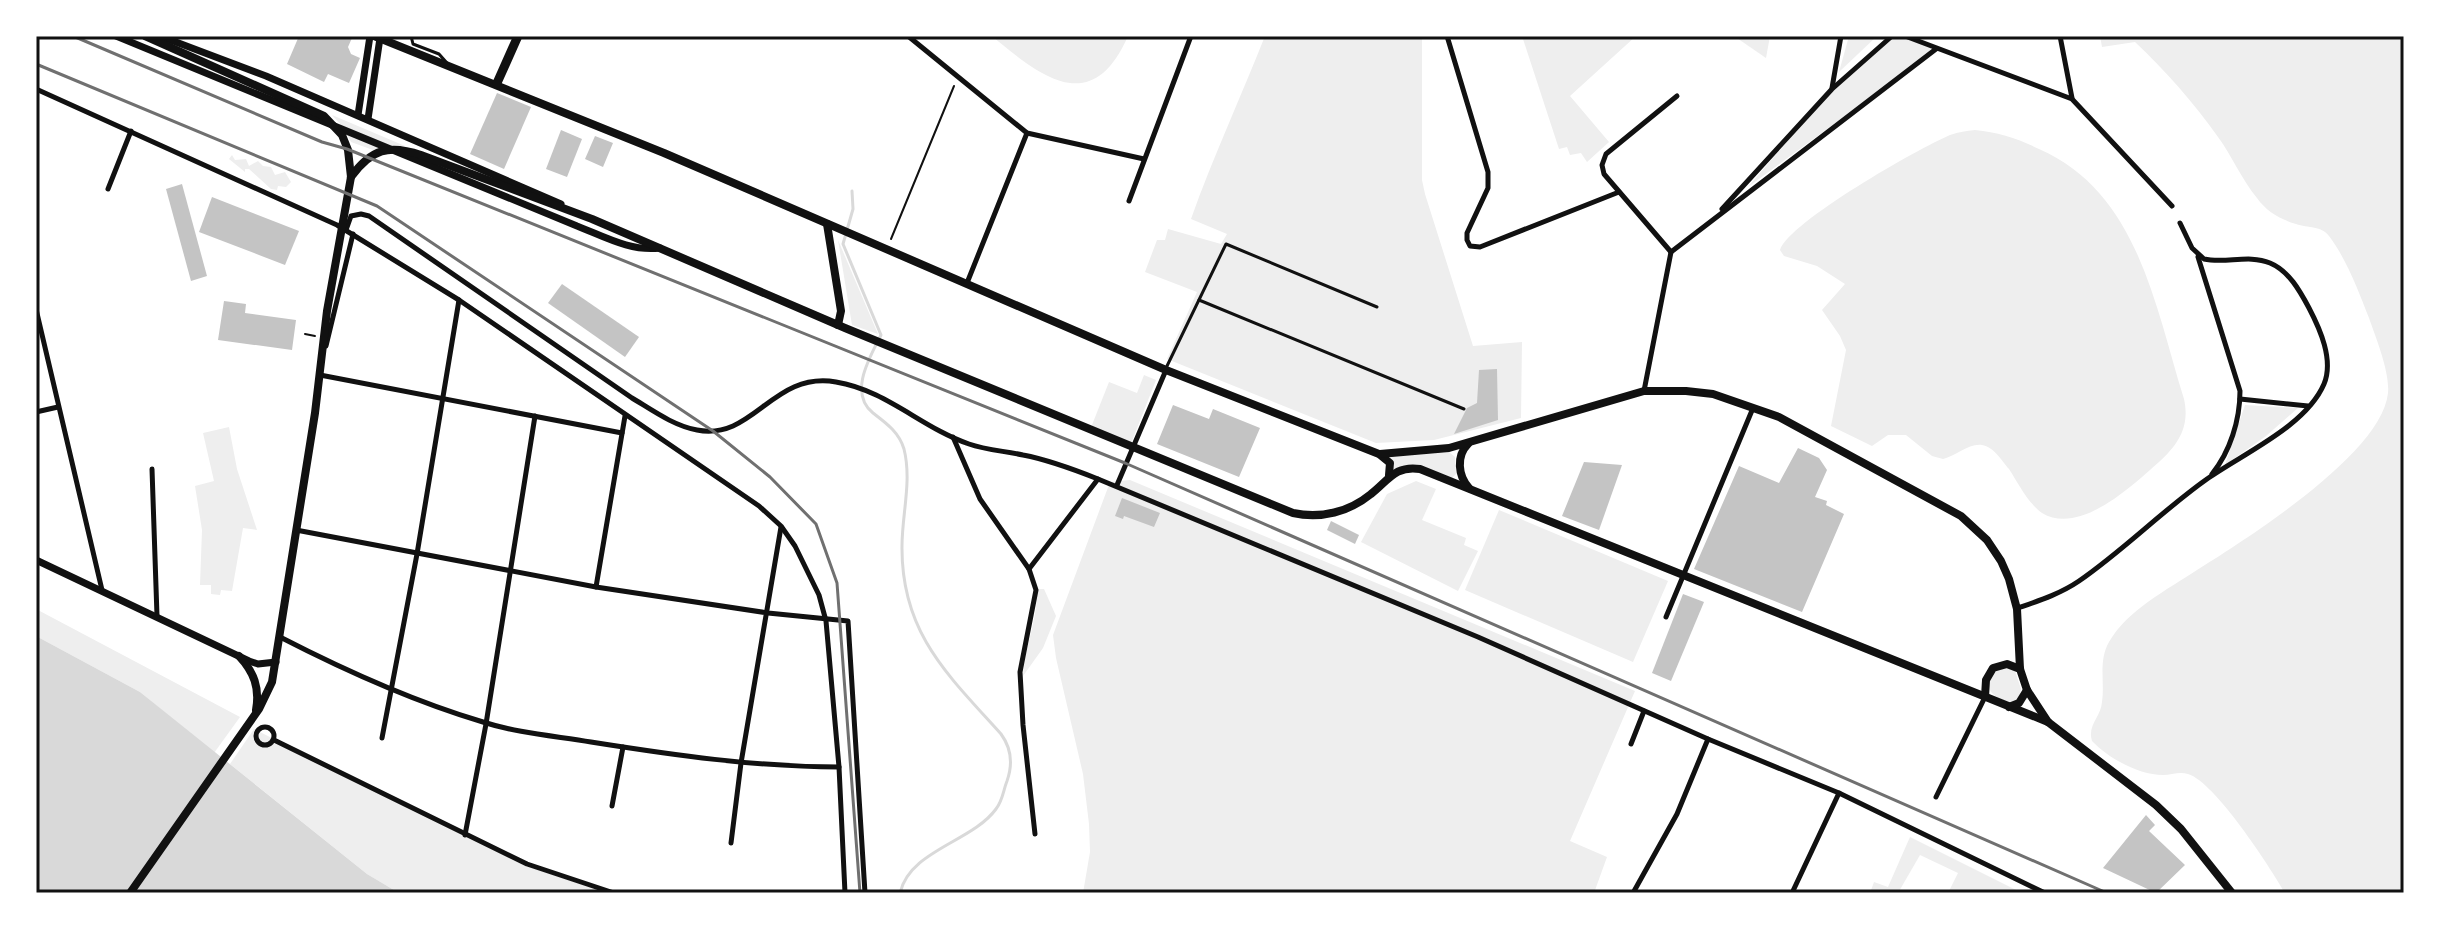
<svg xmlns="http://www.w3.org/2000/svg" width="2440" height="929" font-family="Jost,sans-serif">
<rect width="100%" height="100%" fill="#fff"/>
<g fill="#eee">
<path d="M992 36H1128C1092 118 1041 77 992 36Z"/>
<path d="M1265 36H1422V180L1425 194 1473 346 1522 342 1521 418 1434 440 1376 443 1167 359 1197 292 1145 272 1157 240H1165L1168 229 1221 244 1227 234 1191 219C1213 157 1241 97 1265 36Z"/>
<path d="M1522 36H1636L1570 96 1609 142 1587 162 1581 153 1570 155 1567 147 1559 149Z"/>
<path d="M1734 36H1770L1766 58Z"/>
<path d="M1849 36H1877L1839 72Z"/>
<path d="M1892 36H1905L1936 49 1748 187 1828 94Z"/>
<path d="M2100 36H2404V893H2285C2270 867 2215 782 2188 774 2180 771 2171 775 2163 775 2139 775 2108 758 2092 741 2087 725 2101 717 2102 702 2105 682 2098 661 2109 642 2127 610 2167 590 2197 570 2246 539 2382 454 2388 393 2390 372 2376 338 2369 318 2358 290 2347 260 2329 236 2322 226 2308 228 2296 224 2280 219 2267 212 2257 198 2242 180 2232 156 2218 137 2194 103 2165 70 2135 42L2102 47Z"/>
<path d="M332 115 405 146H386L373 150 351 142 343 127Z"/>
<path d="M1975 130C1998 132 2019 139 2039 149 2138 192 2155 306 2184 399 2190 426 2179 444 2159 462 2133 485 2080 536 2042 513 2028 503 2018 483 2009 469 2002 461 1994 447 1982 445 1969 443 1956 456 1943 459L1932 456 1906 435H1888L1872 446 1831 426 1846 350 1840 336 1822 310 1845 284 1817 266 1784 256 1780 250C1789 222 1919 148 1950 135 1959 132 1966 131 1975 130Z"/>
<path d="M232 155 235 160 246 159 249 166 258 161 263 166 271 167 275 175 285 172 291 182 286 187 278 186 277 190 271 189 249 169H245V172L229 159Z"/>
<path d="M838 240 878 334 852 325Z"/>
<path d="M1144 375 1156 380 1130 446 1090 430 1109 382 1137 393Z"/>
<path d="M2245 405 2298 408 2266 436 2225 465Z"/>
<path d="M229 427 237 469 257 530 243 528 232 591 221 590 220 595 211 594V585H200L202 530 195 486 214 481 203 433Z"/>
<path d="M1449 452 1455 457 1456 474 1452 478 1408 466 1394 470V463L1389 457Z"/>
<path d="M1130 480 1635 691 1570 841 1607 857 1594 893H1083L1090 852 1089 824 1083 774 1056 658 1053 635 1110 482Z"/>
<path d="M1416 481 1436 489 1422 520 1466 538 1464 545 1478 551 1458 591 1361 542 1387 494Z"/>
<path d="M1499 510 1668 581 1633 662 1465 590Z"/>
<path d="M1037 589H1044L1056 616 1043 648 1023 676C1025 646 1038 618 1037 589Z"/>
<path d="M36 609 240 717 214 753 140 692 36 636Z"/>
<path d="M2007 667 2015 671 2021 689 2019 698 2012 703C1993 697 1982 691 1995 671Z"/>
<path d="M254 729 526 866 607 893H399L367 874 230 764Z"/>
<path d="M1910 837 2022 893H1948L1958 873 1920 855 1898 893H1870L1874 882 1888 887Z"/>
</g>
<path fill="#d9d9d9" d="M36 636 140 692 367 874 399 893H36Z"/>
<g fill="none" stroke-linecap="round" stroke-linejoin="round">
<path stroke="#d9d9d9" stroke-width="3" d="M852 191 853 209 843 244 881 335C870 357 848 393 873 413 886 423 899 432 904 449 912 481 902 514 902 546 901 633 948 675 1001 734 1012 749 1013 764 1007 781 1003 791 1003 800 996 809 972 842 910 850 900 893"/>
</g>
<g fill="#c4c4c4">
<path d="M299 36 352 38 348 47 351 54 360 58 349 83 328 74 324 82 287 64Z"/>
<path d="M497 93 531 107 504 169 470 154Z"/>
<path d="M561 130 582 139 567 177 546 169Z"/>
<path d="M595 136 613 143 603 167 585 159Z"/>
<path d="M182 184 207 276 191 281 166 189Z"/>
<path d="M212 197 299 231 285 265 199 232Z"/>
<path d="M562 284 639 337 625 357 548 303Z"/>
<path d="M224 301 246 304 245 313 296 320 292 350 218 340Z"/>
<path d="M1497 369 1498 420 1454 434 1467 408 1477 403 1479 370Z"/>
<path d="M1173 405 1209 419 1213 409 1260 428 1239 477 1157 444Z"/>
<path d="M1798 448 1819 458 1827 470 1815 497 1827 501 1826 505 1844 514 1802 612 1694 569 1739 466 1779 483Z"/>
<path d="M1584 462 1622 465 1599 530 1562 516Z"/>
<path d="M1122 498 1160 513 1154 527 1124 516 1123 519 1115 516Z"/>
<path d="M1331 521 1359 535 1355 544 1327 530Z"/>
<path d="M1683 594 1704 602 1671 681 1652 673Z"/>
<path d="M2146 815 2155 825 2149 831 2185 865 2156 893 2103 868Z"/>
</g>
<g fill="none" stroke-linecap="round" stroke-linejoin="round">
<g stroke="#111" stroke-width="2">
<path d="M891 239 954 86"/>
<path d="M305 334 315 336"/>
</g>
<g stroke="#111" stroke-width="3">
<path d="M411 36 413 44 439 54 447 63"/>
<path d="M1199 300 1464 409"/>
<path d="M1167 366 1226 244 1377 307"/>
</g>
<g stroke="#111" stroke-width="5">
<path d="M908 36 1027 133 1144 159"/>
<path d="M1447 36 1488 172V188L1467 233V240L1470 246 1480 247 1619 192"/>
<path d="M1905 36 2072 99 2172 206"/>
<path d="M2060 36 2072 98"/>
<path d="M1832 88 1841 36"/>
<path d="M36 89 337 225 459 300 759 506 781 526 795 546 819 595 826 621 839 767 845 893"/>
<path d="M108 189 131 131"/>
<path d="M1129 201 1191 36"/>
<path d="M1722 209 1832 89 1892 36"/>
<path d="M346 230 351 216 361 214 369 216 632 398C652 410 674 426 697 430 754 441 772 371 836 382 886 390 922 428 969 444 986 450 1005 451 1023 455 1049 460 1073 469 1098 479"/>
<path d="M1671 252 1936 49"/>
<path d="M1671 252 1604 174 1602 165 1606 154 1677 96"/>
<path d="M2198 257 2240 391C2240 420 2230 452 2212 474"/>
<path d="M967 283 1027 133"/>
<path d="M36 309 102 590"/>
<path d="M326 346 353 234"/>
<path d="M320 375 622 433"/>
<path d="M1644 391 1671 252"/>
<path d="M2240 399 2308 406"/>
<path d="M36 412 58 407"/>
<path d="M953 437 980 499 1029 569 1036 590 1020 672 1023 725 1035 834"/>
<path d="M152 469 157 616"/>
<path d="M1117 485 1166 370"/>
<path d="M296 530 596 587 768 613 848 621 865 893"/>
<path d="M1029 569 1098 479 1478 637 1708 739 1839 793 2045 893"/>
<path d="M596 587 625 416"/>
<path d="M2018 608C2038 601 2060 594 2079 581 2124 550 2163 510 2207 479 2244 453 2306 426 2324 384 2334 360 2320 329 2309 308 2300 291 2289 271 2270 263 2249 254 2225 264 2204 259L2192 248 2180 223"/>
<path d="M1666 617 1753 408"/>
<path d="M280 637C346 671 412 701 483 722 517 733 555 736 591 742 673 755 756 767 839 767"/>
<circle cx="265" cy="736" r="9"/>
<path d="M382 738 417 554 459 300"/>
<path d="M274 740 527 864 614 893"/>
<path d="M1631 744 1644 711"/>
<path d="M1936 797 1985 697"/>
<path d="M612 806 623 747"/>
<path d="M465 835 486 724 535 416"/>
<path d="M731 843 741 763 781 527"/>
<path d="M1633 893 1677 814 1708 739"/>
<path d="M1792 893 1839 793"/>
</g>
<g stroke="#111" stroke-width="7">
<path d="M116 36 577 226C603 236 631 252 660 248"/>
<path d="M160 36 266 76 561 204"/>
<path d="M358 115 370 36"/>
<path d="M368 119 380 38"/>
<path d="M36 560 249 661 258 664 276 662"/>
</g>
<g stroke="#111" stroke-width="8">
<path d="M374 36 664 153 1166 370 1379 454 1390 463 1389 475"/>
<path d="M351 177C371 149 389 144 421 155L592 219 845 328 1293 513C1321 519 1349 512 1371 494 1388 481 1395 465 1420 469L2048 722"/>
<path d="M827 224 841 311 838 325"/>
<path d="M1468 444C1456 456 1458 476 1469 488"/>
<path d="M1380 454 1449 448 1644 391H1686L1713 394 1779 417 1961 516 1987 540 2001 561 2009 579 2017 609 2020 669 2027 690 2048 722 2156 805 2181 829 2232 893"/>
<path d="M239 656C254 672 260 688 256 710"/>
<path d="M1985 697 1986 680 1993 668 2007 664 2020 669"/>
<path d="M2009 707 2019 703 2027 690"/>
<path d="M130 893 259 709 272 682 315 413 327 311 351 177 348 150 342 135 324 116 145 36"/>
</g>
<path stroke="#111" stroke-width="9" d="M497 83 518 36"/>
<g stroke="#707070" stroke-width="3">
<path d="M73 36 322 142 347 149 1125 463 2107 893"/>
<path d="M36 64 377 206 713 431 770 477 816 524 837 583 860 893"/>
</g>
</g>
<rect width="2440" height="929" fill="none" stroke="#ffffff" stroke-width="76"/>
<rect x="38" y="38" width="2364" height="853" fill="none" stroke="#111" stroke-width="3"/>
</svg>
